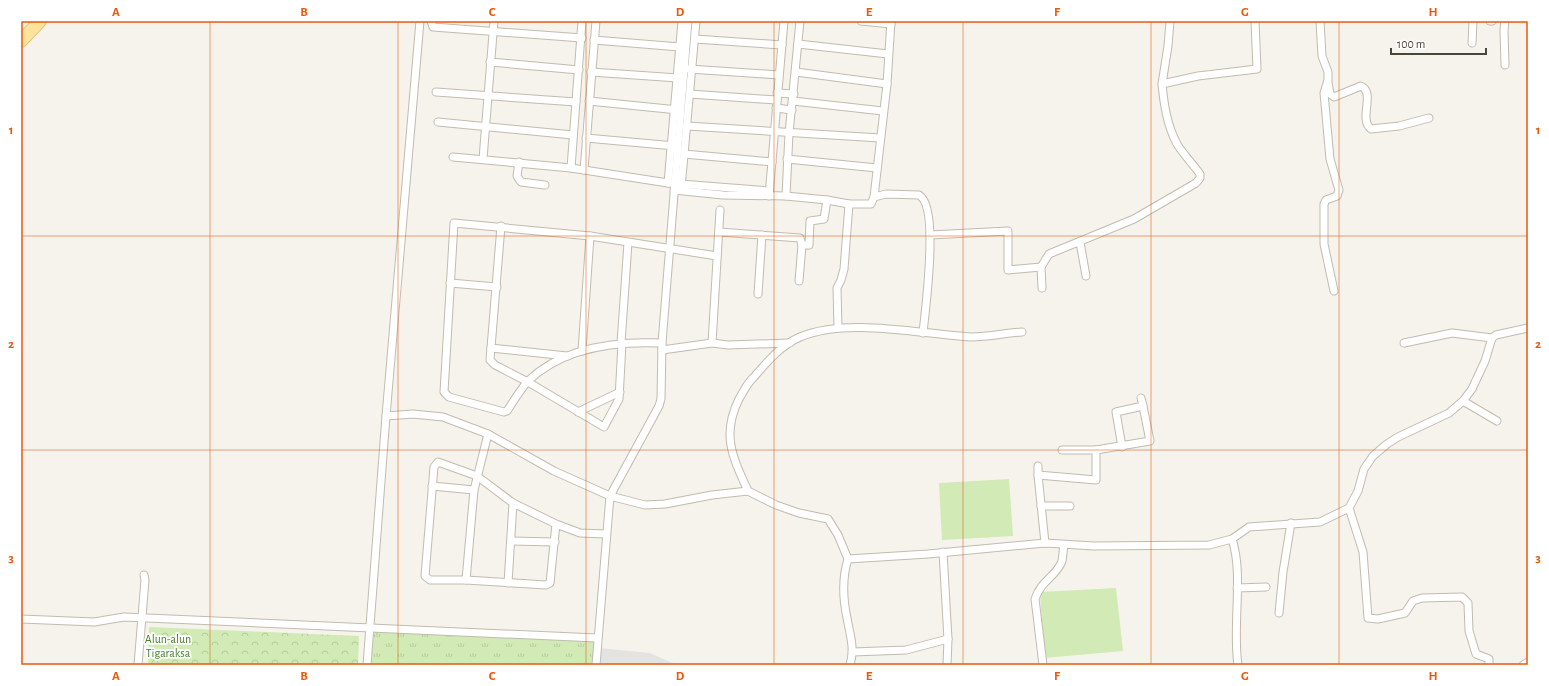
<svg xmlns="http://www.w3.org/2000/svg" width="1549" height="686" font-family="'Alegreya Sans',sans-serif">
<defs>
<pattern id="grass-tufts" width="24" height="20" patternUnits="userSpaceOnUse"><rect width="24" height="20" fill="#d2eab5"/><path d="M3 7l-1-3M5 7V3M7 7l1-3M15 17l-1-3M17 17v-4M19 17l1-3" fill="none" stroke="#b6ca9c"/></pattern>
<pattern id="park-crowns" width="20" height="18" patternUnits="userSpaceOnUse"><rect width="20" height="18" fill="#d2eab5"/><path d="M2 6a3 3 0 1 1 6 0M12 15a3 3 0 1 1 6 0" fill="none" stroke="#b6ca9c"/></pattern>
</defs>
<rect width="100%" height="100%" fill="#f6f3ec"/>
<path fill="url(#grass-tufts)" d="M373 631 596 638 595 665H371Z"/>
<path fill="url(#park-crowns)" d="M149 627 359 636 358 665H148Z"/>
<g fill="#d2eab5">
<path d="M1009 479 1013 536 942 540 939 483Z"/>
<path d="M1116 588 1123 651 1044 658 1040 592Z"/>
</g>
<path fill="#e5e3e0" d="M599 648 650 653 677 665H598Z"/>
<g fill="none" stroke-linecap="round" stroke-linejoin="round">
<g stroke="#c2bbae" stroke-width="9">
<g id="street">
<path d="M431 21 433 27 582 38"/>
<path d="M861 21 891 24"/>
<path d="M1170 21 1168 46 1162 84 1198 76 1257 69 1255 21"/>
<path d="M1320 21 1322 56 1328 72V80L1324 93 1330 159 1339 190 1337 196 1326 200 1324 204V244L1334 291"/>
<path d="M1490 21H1492"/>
<path d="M695 39 782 45"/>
<path d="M594 40 680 47"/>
<path d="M1472 43 1473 21"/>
<path d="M798 44 888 54"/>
<path d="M490 62 579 70"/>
<path d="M1505 65 1504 30 1505 21"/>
<path d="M689 69 779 75"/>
<path d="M591 72 678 78"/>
<path d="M796 72 887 84"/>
<path d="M1328 82 1330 94 1334 97 1361 86C1376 93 1358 119 1371 129L1399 126 1429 118"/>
<path d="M436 92 576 102"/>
<path d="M777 93 794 94"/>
<path d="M690 94 776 100"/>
<path d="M589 101 678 110"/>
<path d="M793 101 883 111"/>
<path d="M776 108 792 110"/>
<path d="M438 122 573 135"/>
<path d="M687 126 880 138"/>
<path d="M586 138 675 146"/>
<path d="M684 154 772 162"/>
<path d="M453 157 571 168 668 183 769 191"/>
<path d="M483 159 494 21"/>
<path d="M787 159 877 168"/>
<path d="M519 162 517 176 521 182 545 185"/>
<path d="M571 168 582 21"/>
<path d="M584 170 596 21"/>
<path d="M668 183 682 21"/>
<path d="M681 188 696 21"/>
<path d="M674 190 723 195 786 196 827 200 849 204H871L874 197 887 84 891 21"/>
<path d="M769 196 784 21"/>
<path d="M786 196 789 133 800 21"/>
<path d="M874 197 886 194 919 195C940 206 925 311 923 333"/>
<path d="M501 226 490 360 495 365 528 382 604 427 619 399 622 343"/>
<path d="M719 232 800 238 802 245 799 281"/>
<path d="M930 235 1008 231V270L1041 267"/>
<path d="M1080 242 1086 276"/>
<path d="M802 245H809L810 221 824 219 827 200"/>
<path d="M450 283 497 287"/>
<path d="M1042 288 1041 267 1049 254 1134 219 1196 183 1200 178V174C1193 164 1183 154 1177 144 1167 125 1164 105 1162 84"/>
<path d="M758 294 762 235"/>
<path d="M838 328 837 288 841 280 844 269 849 204"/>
<path d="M621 343 628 243"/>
<path d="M662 343C616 341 563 347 528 381 520 390 513 402 507 411L504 412 449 397 444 392 454 223 590 236 717 256"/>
<path d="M712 343 728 345 790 343"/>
<path d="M1404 343 1452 333 1492 338"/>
<path d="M491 348 567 356"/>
<path d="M662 350 712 343 720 210"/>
<path d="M582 351 590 236"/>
<path d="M1463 401 1497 421"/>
<path d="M578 412 620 392"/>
<path d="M386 416 413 414 443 417 488 434 554 471 610 496 645 505 665 504 712 495 748 491 776 505 799 513 828 519 838 535 848 559"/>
<path d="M1122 447 1116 412 1143 406 1141 398"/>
<path d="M1062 450H1096"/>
<path d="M1038 466V475"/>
<path d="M432 486 474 490"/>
<path d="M748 491C733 458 721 435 739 399 744 391 747 383 754 377 767 362 781 345 800 337 847 317 919 334 971 337 988 337 1006 333 1022 332"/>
<path d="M1041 506H1070"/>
<path d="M1349 508 1363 552 1368 618 1378 619 1405 613 1413 601 1422 598 1462 597 1468 603 1469 631 1476 654 1489 659V665"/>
<path d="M556 524 550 583 546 585 466 580H430L425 576 434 467 438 462 477 476 513 503 556 524 580 533 606 534"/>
<path d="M1232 539C1244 575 1232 625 1238 665"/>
<path d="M511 541 555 542"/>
<path d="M1045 543 1038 475 1096 480V450L1150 441 1143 406"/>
<path d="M943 552 948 639 947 665"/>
<path d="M466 580 474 490 488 434"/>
<path d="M508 583 513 503"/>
<path d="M1237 588 1266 587"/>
<path d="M1279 613 1283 572 1291 523"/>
<path d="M21 619 94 622 124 617 597 638"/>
<path d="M853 652 906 650 948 639"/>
<path d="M138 665 145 580 144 575"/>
<path d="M367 665 386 416 420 21"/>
<path d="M596 665 610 496 659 406 661 399 662 343 688 21"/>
<path d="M850 665C855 648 850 635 847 618 843 599 842 578 848 559L928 554 1045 543 1094 546 1209 545 1232 539 1249 527 1320 522 1349 508 1358 491 1364 469 1373 456 1387 444 1398 437 1449 413 1463 401 1472 389 1485 361 1492 338 1496 335 1528 328"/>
<path d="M1043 665 1035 599C1041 580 1057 576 1062 561 1063 556 1063 550 1064 545"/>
<path d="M1523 665 1528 662"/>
</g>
</g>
<g stroke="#e6c16a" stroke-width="14">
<path id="primary" d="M21 41 40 21"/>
</g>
<use href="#street" stroke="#fff" stroke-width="7"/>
<use href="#primary" stroke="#ffe39c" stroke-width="12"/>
</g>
<path fill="none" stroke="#e8590c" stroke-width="1" stroke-opacity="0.55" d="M210 21V665M398 21V665M586 21V665M774 21V665M963 21V665M1151 21V665M1339 21V665M21 236H1528M21 450H1528"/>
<g text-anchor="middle" stroke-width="3.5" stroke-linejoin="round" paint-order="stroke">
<g font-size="12" fill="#4a7f2a" stroke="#fff">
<text x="168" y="643">Alun-alun<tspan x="168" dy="14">Tigaraksa</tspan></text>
</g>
</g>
<rect width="1549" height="686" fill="none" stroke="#ffffff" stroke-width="44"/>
<path d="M1391 48v6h95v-6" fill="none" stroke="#4b4439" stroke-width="2"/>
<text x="1397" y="48" font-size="12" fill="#4b4439" stroke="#ffffff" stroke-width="3" paint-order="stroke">100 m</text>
<rect x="22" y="22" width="1505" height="642" fill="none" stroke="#e8590c" stroke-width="1.5"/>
<g font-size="13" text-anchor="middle" font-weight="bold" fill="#e8590c">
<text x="116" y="16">A</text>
<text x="304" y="16">B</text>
<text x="492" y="16">C</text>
<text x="680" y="16">D</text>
<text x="869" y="16">E</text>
<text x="1057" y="16">F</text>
<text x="1245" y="16">G</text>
<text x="1433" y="16">H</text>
<text x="11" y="134">1</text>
<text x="1538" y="134">1</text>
<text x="11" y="348">2</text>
<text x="1538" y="348">2</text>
<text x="11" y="562">3</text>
<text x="1538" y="562">3</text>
<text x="116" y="680">A</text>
<text x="304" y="680">B</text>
<text x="492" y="680">C</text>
<text x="680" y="680">D</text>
<text x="869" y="680">E</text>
<text x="1057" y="680">F</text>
<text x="1245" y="680">G</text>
<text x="1433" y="680">H</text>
</g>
</svg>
